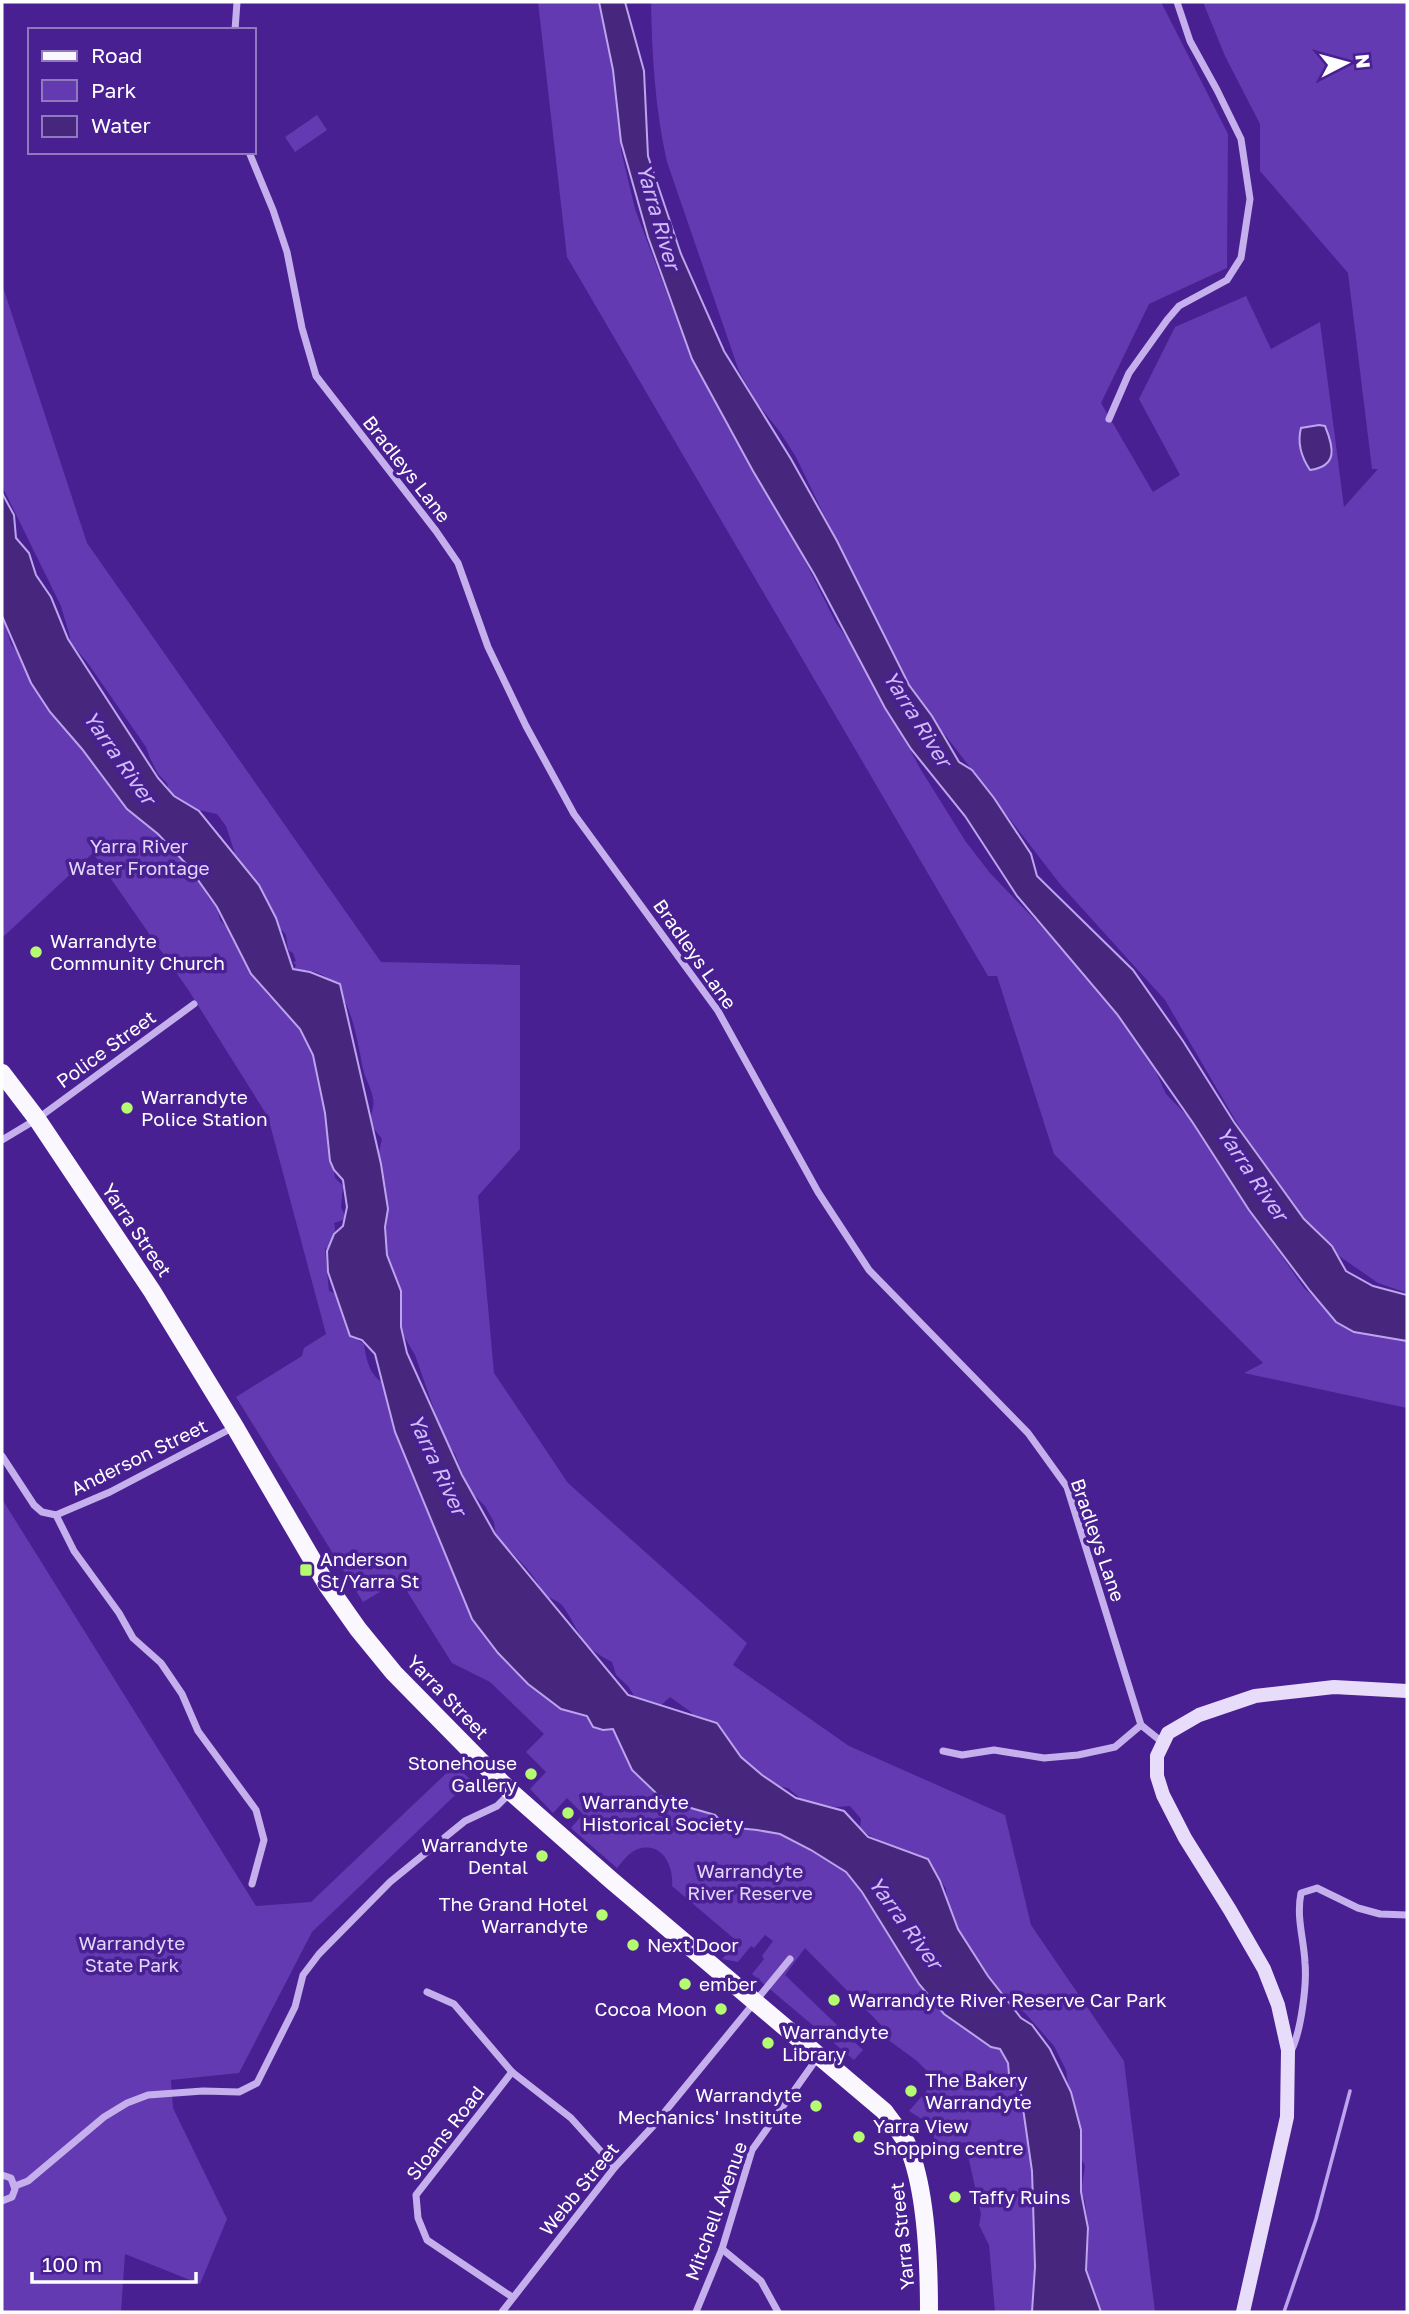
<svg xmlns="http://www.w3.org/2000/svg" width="1409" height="2314" font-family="'Golos Text',sans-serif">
<rect width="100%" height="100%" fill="#482091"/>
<g fill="#633ab1">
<path d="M538 2H605L613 37 621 150 635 209 683 336 708 390 792 535 836 623 857 652 921 770 966 842 990 873 1108 996 1151 1061 1166 1094 1198 1127 1233 1178 1265 1232 1304 1288 1347 1328 1407 1336V1408L1244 1373 1263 1363 1054 1154 997 976H988L567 257Z"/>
<path d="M651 2H1161L1228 134 1227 268 1149 304 1101 403 1153 492 1180 475 1139 399 1175 327 1246 296 1271 349 1320 322 1344 507 1378 469H1372L1348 273 1260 171V124L1225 56 1203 2H1407V1293L1378 1283 1319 1242 1271 1181 1165 1000 1060 884 922 705 902 677 796 457 780 432 757 403 739 371 667 162C655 109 652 55 651 2Z"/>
<path d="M317 115 327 130 295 152 285 137Z"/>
<path d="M2 284 87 543 381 962 520 965V1149L478 1196 494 1373 568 1483 747 1643 733 1665 849 1746 1005 1815 1031 1925 1124 2061 1155 2312H1101L1086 2270 1089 2235 1085 2201 1081 2192 1085 2166 1079 2154 1066 2070 1054 2046 1025 2013 1000 1998 948 1913 946 1889 931 1864 924 1858 890 1846 867 1834 860 1827 861 1819 850 1806 836 1807 802 1800 788 1788 775 1786 752 1778 727 1736 717 1726 695 1719 691 1712 670 1697 659 1707 636 1699 628 1686 616 1675 612 1662C578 1645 582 1633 562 1605 557 1600 549 1598 543 1594 537 1578 523 1564 511 1552L501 1551 497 1543 494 1522 485 1506 469 1490 455 1454 445 1441 415 1355 401 1331 384 1249 386 1189 378 1157 382 1139C378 1133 372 1128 371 1121 370 1113 375 1107 373 1099 372 1090 367 1082 364 1073 356 1039 351 974 306 970L303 973 293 971 296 965 293 962 296 961 293 953 288 950 286 935 283 931 268 923 240 869 226 826 217 814 194 809 177 799 169 791 167 783 158 774 150 758 146 747 87 662 69 641 70 637 61 606 2 486Z"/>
<path d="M2 614 11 644 113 785 124 805 133 809 186 860 188 869 203 884 208 897 217 907 220 920 235 936 241 954 268 995 289 1010 303 1025 301 1032 310 1050 327 1061 325 1121 335 1178 343 1186 341 1207 345 1216 343 1220 334 1223C337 1233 334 1244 325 1249L329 1291 337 1294 355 1338 364 1344C366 1358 369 1374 382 1382L387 1402 590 1719 589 1722C596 1731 603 1728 613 1729L632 1770 656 1794 670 1802 715 1815 721 1823 737 1828 780 1834 811 1850 846 1872 862 1892 919 1984 943 2013 991 2047 1000 2049 1008 2063 1009 2074 1020 2087 1032 2171 1035 2267 1032 2312H995L989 2245 979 2225 981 2214 965 2142 937 2151 931 2125 909 2111 936 2080 917 2061 883 2036 882 2026 805 1948 785 1975 863 2050 854 2060 752 1974 764 1959 762 1956 773 1941 765 1935 754 1948 751 1946 738 1962 722 1959 738 1942 672 1886C674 1866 662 1841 638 1849 629 1852 623 1861 617 1868L571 1828 583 1814 567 1798 553 1813 530 1789 546 1772 526 1752 544 1734 490 1682 452 1663 400 1580 363 1602 236 1397 302 1356 304 1348 326 1334 268 1117 189 991 93 853 2 938Z"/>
<path d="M2 1499 256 1906 311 1902 455 1765 471 1780 312 1932 239 2073 171 2080 173 2108 227 2219 200 2284 125 2254 121 2312H2Z"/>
</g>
<g fill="#46277d" stroke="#bca4ee" stroke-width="2">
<path d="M599 2H625L644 71 648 156 681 254 724 351 791 459 837 541 909 685 932 716 959 762 972 770 994 798 1031 854 1037 876 1133 970 1183 1041 1234 1122 1304 1219 1332 1246 1346 1271 1373 1286 1407 1295V1341L1354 1332 1336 1322 1310 1291 1249 1210 1193 1123 1117 1014 1017 896 965 816 911 749 885 708 814 574 753 471 692 359 648 237 621 142 613 70Z"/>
<path d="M1319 425 1325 426C1334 448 1338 466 1310 470 1302 458 1297 443 1301 428Z"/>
<path d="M2 493 14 515 16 538 29 553 36 575 51 597 68 639 158 778 174 796 199 811 259 885 276 918 293 969 310 972 340 984 381 1164 388 1209 385 1227 387 1255 401 1291V1327L407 1353 462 1475 495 1534 628 1695 717 1723 741 1757 762 1775 796 1798 844 1811 868 1837 928 1859 940 1881 958 1929 988 1976 1021 2018 1032 2025 1050 2049 1071 2092 1081 2130V2192L1088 2228 1086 2270 1101 2312H1032L1035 2267 1032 2171 1020 2087 1009 2074 1008 2063 1000 2049 991 2047 944 2014 919 1984 862 1892 846 1872 811 1850 780 1834 757 1830 737 1828 729 1830 715 1815 670 1802 656 1793 632 1770 613 1729 603 1730 593 1727 587 1716 561 1709 528 1684 498 1653 472 1619 395 1432 375 1354 362 1340 350 1336 328 1272 327 1251 334 1234 343 1226 347 1207 343 1180 334 1170 330 1161 325 1113 313 1055 300 1029 251 974 217 907 188 866 158 834 127 809 82 749 50 712 31 683 2 616Z"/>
</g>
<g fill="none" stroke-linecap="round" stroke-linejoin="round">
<path stroke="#bca4ee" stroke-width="3.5" d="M1284 2312 1316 2219 1350 2091"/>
<g stroke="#c5b0ed" stroke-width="7">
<path d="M235 30 237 2"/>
<path d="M249 152 273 210 287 252 302 328 316 376 436 531 458 563 488 647 526 726 574 814 718 1011 818 1192 869 1270 1028 1433 1067 1487 1141 1725 1162 1742"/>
<path d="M1109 419 1129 373 1167 320 1179 306 1227 280 1241 258 1250 199 1241 139 1217 90 1190 41 1177 2"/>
<path d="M2 1140 37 1119 194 1004"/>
<path d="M2 1456 34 1505 42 1512 56 1515 74 1551 119 1613 133 1638 161 1663 182 1694 198 1731 256 1810 264 1840 252 1884"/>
<path d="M56 1515 110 1492 234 1427"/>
<path d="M943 1751 962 1755 994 1750 1044 1758 1078 1755 1115 1747 1141 1725"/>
<path d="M427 1992 454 2004 512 2072 571 2118 615 2167"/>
<path d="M1288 2050 1292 2049C1301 2030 1307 1985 1305 1963 1304 1939 1296 1918 1301 1893L1317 1888 1358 1908 1380 1914 1407 1915"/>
<path d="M2 2175 11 2178 15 2189 12 2197 2 2201"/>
<path d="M15 2186 28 2181 104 2117 127 2103 148 2095 203 2091 239 2092 257 2083 295 2007 303 1975 319 1954 390 1882 465 1821 497 1806 511 1792"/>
<path d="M722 2249 761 2281 778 2312"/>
<path d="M512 2297 427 2240 418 2218 416 2195 512 2072"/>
<path d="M502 2312 615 2167 654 2125 790 1959"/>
<path d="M696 2312 722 2249 752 2150 818 2057"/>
</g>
<path stroke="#e7ddfa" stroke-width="14" d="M1243 2312 1287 2117 1288 2050 1278 2005 1264 1969 1230 1910 1185 1838 1163 1795 1157 1776V1756L1168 1733 1199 1715 1255 1696 1334 1687 1407 1691"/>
<path stroke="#faf7ff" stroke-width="18" d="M2 1073 37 1119 152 1291 235 1427 327 1585 358 1629 394 1673 511 1792 611 1880 884 2111C891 2121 900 2131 906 2142 927 2186 929 2263 929 2312"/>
</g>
<g fill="#b5fb71" stroke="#482091" stroke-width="2.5">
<circle cx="36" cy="952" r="7"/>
<circle cx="127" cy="1108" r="7"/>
<rect x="299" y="1563" width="14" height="14" rx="3.5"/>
<circle cx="531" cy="1774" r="7"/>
<circle cx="568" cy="1813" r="7"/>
<circle cx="542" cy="1856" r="7"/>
<circle cx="602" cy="1915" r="7"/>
<circle cx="633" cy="1945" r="7"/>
<circle cx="685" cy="1984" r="7"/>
<circle cx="834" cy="2000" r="7"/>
<circle cx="721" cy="2009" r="7"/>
<circle cx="768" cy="2043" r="7"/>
<circle cx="911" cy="2091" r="7"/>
<circle cx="816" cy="2106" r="7"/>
<circle cx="859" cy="2137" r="7"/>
<circle cx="955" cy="2197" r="7"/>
</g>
<g text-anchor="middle" stroke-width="7" stroke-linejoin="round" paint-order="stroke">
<g font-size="19" fill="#fff" stroke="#482091">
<text transform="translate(407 469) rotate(52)" y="7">Bradleys Lane</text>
<text transform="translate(695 954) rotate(55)" y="7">Bradleys Lane</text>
<text transform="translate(106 1049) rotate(-36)" y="7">Police Street</text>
<text transform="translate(137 1230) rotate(56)" y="7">Yarra Street</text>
<text transform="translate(139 1457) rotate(-26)" y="7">Anderson Street</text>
<text transform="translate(1098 1540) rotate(71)" y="7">Bradleys Lane</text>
<text transform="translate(448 1697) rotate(46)" y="7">Yarra Street</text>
<text transform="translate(445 2133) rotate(-52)" y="7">Sloans Road</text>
<text transform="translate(579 2189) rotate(-51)" y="7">Webb Street</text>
<text transform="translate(716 2211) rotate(-70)" y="7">Mitchell Avenue</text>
<text transform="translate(902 2236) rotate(-96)" y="7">Yarra Street</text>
</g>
<g font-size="19" fill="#e2d6f9" stroke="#482091">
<text x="139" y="853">Yarra River<tspan x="139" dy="22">Water Frontage</tspan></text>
<text x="750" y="1878">Warrandyte<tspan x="750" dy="22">River Reserve</tspan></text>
<text x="132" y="1950">Warrandyte<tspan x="132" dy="22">State Park</tspan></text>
</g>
<g font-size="19" fill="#fff" stroke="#482091" text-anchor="start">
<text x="50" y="948">Warrandyte<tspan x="50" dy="22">Community Church</tspan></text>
<text x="141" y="1104">Warrandyte<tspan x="141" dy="22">Police Station</tspan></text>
<text x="320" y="1566">Anderson<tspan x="320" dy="22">St/Yarra St</tspan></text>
<text x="517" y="1770" text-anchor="end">Stonehouse<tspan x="517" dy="22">Gallery</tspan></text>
<text x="582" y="1809">Warrandyte<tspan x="582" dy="22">Historical Society</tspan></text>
<text x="528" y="1852" text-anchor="end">Warrandyte<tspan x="528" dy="22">Dental</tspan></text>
<text x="588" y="1911" text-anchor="end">The Grand Hotel<tspan x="588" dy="22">Warrandyte</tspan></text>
<text x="647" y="1952">Next Door</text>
<text x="699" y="1991">ember</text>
<text x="848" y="2007">Warrandyte River Reserve Car Park</text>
<text x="707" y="2016" text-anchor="end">Cocoa Moon</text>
<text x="782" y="2039">Warrandyte<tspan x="782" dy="22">Library</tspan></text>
<text x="925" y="2087">The Bakery<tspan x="925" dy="22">Warrandyte</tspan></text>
<text x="802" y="2102" text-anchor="end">Warrandyte<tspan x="802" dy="22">Mechanics' Institute</tspan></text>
<text x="873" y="2133">Yarra View<tspan x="873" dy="22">Shopping centre</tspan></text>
<text x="969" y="2204">Taffy Ruins</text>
</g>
<g font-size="21" font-style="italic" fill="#cfbdf4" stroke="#482091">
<text transform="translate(658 217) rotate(74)" y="7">Yarra River</text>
<text transform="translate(917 719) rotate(58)" y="7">Yarra River</text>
<text transform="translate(119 758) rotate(55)" y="7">Yarra River</text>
<text transform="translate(1252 1174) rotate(56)" y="7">Yarra River</text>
<text transform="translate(437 1465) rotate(65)" y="7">Yarra River</text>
<text transform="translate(905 1923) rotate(54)" y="7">Yarra River</text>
</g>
</g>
<rect width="1409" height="2314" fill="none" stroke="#ffffff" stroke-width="7"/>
<rect x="28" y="28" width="228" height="126" fill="#482091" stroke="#9179bd" stroke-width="2"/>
<rect x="42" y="51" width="35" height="10" fill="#faf7ff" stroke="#9179bd" stroke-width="2"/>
<text x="91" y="63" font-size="21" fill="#ffffff">Road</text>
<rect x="42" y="80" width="35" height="21" fill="#633ab1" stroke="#9179bd" stroke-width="2"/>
<text x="91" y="98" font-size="21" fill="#ffffff">Park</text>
<rect x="42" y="116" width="35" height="21" fill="#46277d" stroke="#9179bd" stroke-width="2"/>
<text x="91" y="133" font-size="21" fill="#ffffff">Water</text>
<g transform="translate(1346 63) rotate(84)" stroke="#482091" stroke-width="5" paint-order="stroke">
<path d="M0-5L12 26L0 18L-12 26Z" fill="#ffffff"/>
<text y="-10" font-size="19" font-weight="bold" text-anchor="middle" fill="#ffffff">N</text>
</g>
<path d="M32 2272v10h164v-10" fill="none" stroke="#ffffff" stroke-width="3.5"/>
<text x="42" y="2272" font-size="21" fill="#ffffff" stroke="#482091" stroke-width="5" paint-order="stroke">100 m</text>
</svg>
